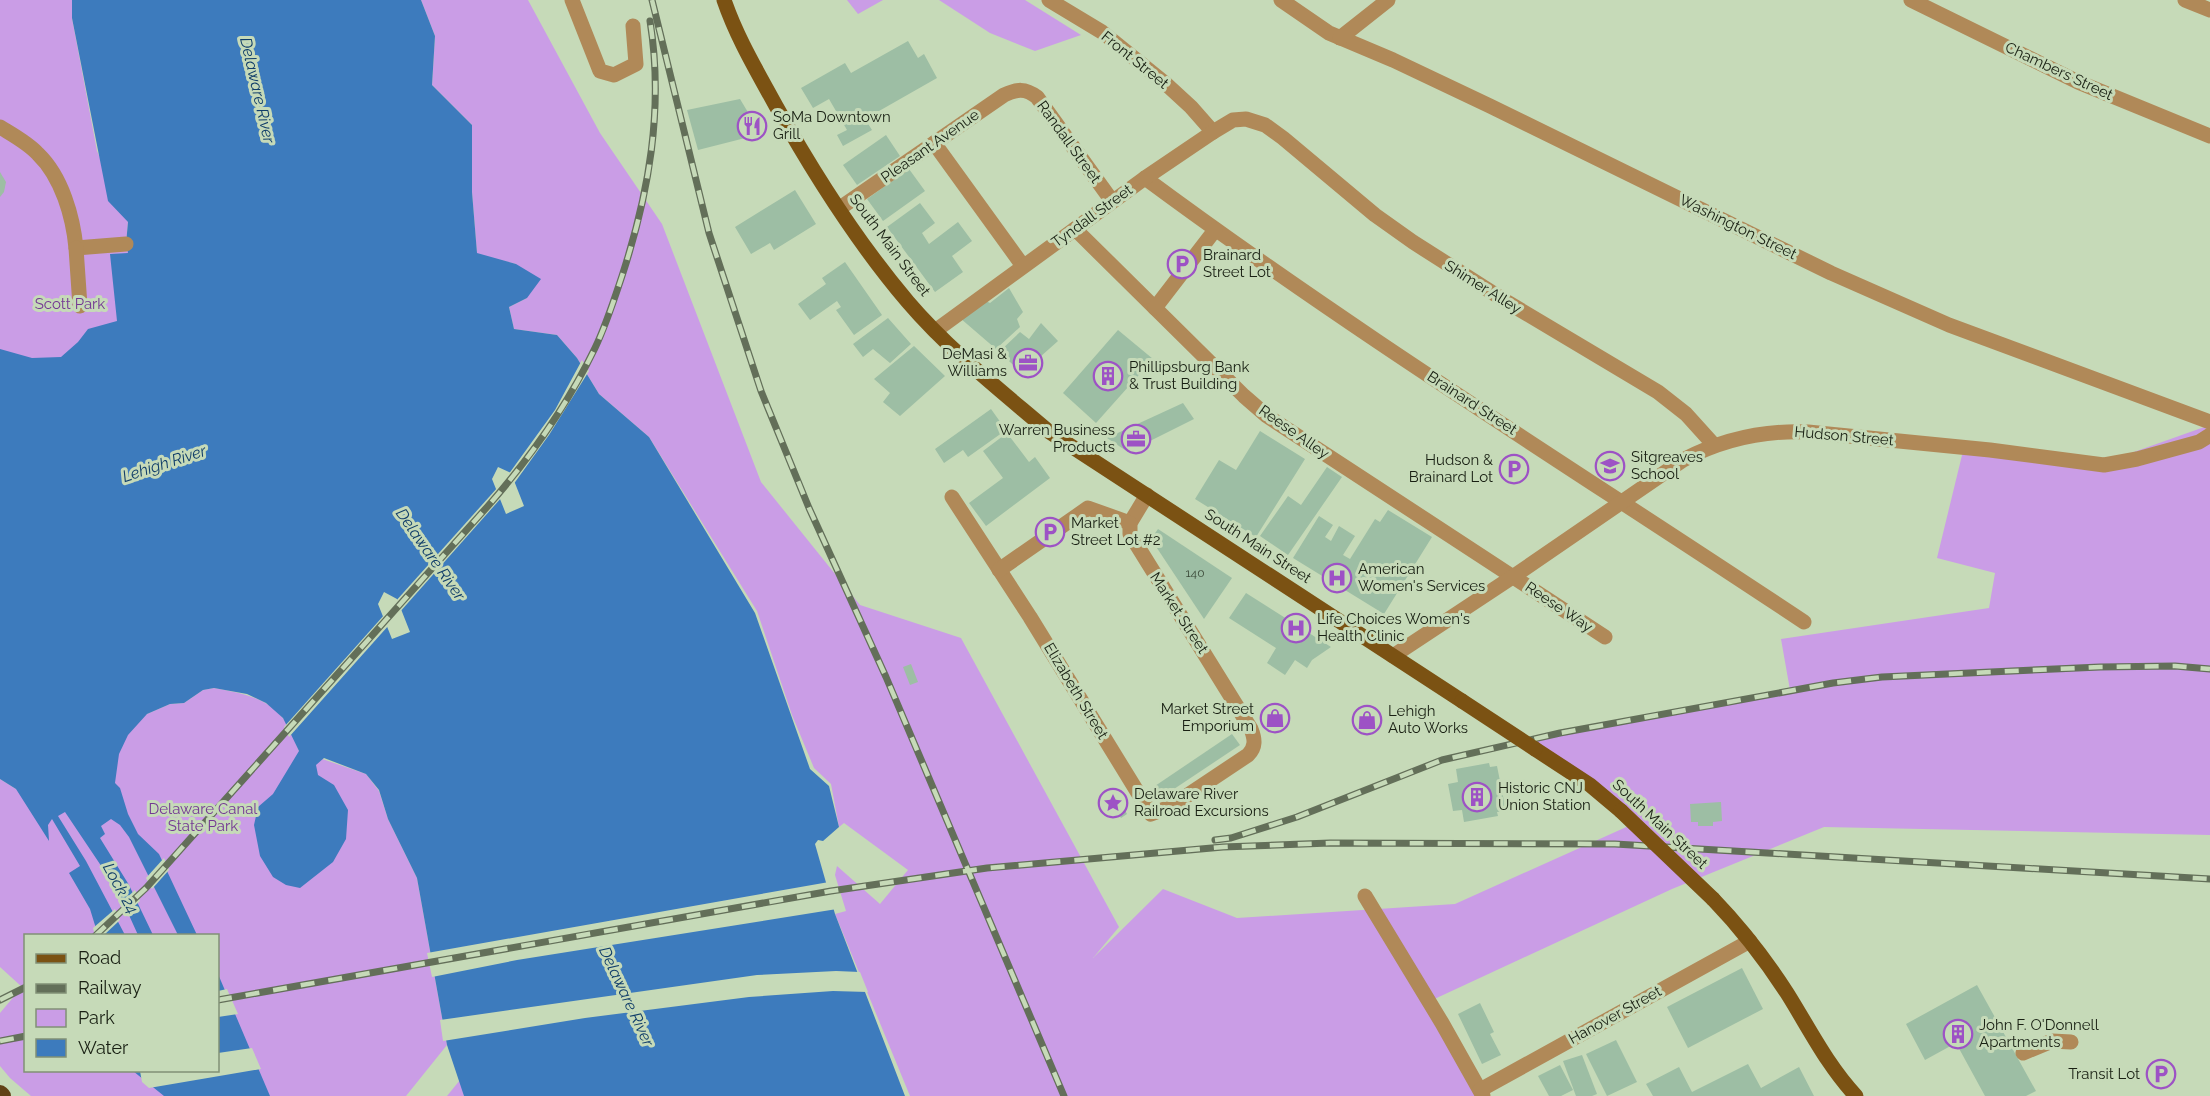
<svg xmlns="http://www.w3.org/2000/svg" width="2210" height="1096" font-family="Raleway,sans-serif">
<rect width="100%" height="100%" fill="#c6dab8"/>
<g fill="#ca9de6" fill-rule="evenodd">
<path d="M0 0H72V18L97 151 128 222 126 244 146 323 117 365 0 377Z"/>
<path d="M421 0H528L600 133 662 224 761 482 860 605 961 638 1119 927 1093 958 1163 889 1237 918 1455 904 1633 824 1533 740 1790 690 1781 639 1989 608 1995 573 1937 558 1964 447 2100 464 2210 425V835L1824 827 1672 889 1428 1002 1486 1096H910L835 914 846 911 835 875 837 866 880 904 908 870 844 823 839 827 831 784 814 768 792 715 757 611 649 437 599 394 577 358 557 335 514 329 509 307 527 298 516 264 477 254 472 192V125L432 85 435 36Z"/>
<path d="M847 0H883L858 14Z"/>
<path d="M939 0H1025L1081 35 1035 51 990 33Z"/>
<path d="M214 688C239 693 264 696 282 717 290 726 294 740 299 751L366 774 379 791 388 819 417 878 447 1045 406 1096H31L10 1078 0 1066V1013L22 987 0 967V779L16 789 147 714 170 704 184 703 203 690ZM26 936H218V1070H26Z"/>
<path d="M460 1080 464 1096H447Z"/>
</g>
<g fill="#3d7bbd" fill-rule="evenodd">
<path d="M72 0H421L435 36 432 85 472 125V192L477 253 516 264 541 279 527 298 509 307 514 329 557 335 577 358 599 394 649 437 755 613 810 769 829 786 839 827 823 841 818 840 815 844 835 914 905 1096H464L447 1045 417 878 388 819 379 790 366 774 324 758 316 765 318 775 334 785 348 810 346 839 333 862 300 888 286 885 273 877 260 856 254 825 258 807 273 794 299 751 283 718 266 703 247 694 214 688 203 690 184 703 170 704 147 714 128 735 119 754 115 783 120 788 128 814 138 834 159 854 197 935H178L129 837 120 825 111 819 101 826 105 834 100 838 129 885 153 935H138L118 891 65 812 58 816 86 861 125 935H98L90 909 69 873 80 866 52 819 48 825 49 841 16 789 0 779V349L32 358 61 357 78 342 88 329 117 321 110 254 128 253 126 244 128 222 108 201 72 18ZM498 467 511 473 524 506 506 514 492 479ZM384 592 397 599 410 632 392 639 378 604Z"/>
<path d="M218 974 270 1096H164L133 1071 218 1070Z"/>
</g>
<g fill="#c6dab8">
<path d="M582 360 589 371 549 435 513 485 508 475 555 410Z"/>
<path d="M498 487 502 497 399 613 395 602Z"/>
<path d="M385 614 389 625 289 737 284 727Z"/>
<path d="M164 858 169 870 152 889 146 878Z"/>
<path d="M829 882 837 909 517 960 432 977 427 953Z"/>
<path d="M135 890 140 901 125 915 120 904Z"/>
<path d="M115 909 120 920 104 935 95 936 93 928Z"/>
<path d="M836 971 860 972 868 992 833 991 749 997 585 1018 443 1041 440 1020 757 975Z"/>
<path d="M227 989 238 1014 218 1017V991Z"/>
<path d="M252 1048 261 1069 149 1088 142 1082 140 1071 218 1070V1053Z"/>
</g>
<g fill="#9dbea4">
<path d="M908 41 918 58 924 54 937 78 865 119 872 130 843 146 837 135 847 130 829 99 813 108 801 88 845 63 851 73Z"/>
<path d="M740 99 761 134 698 150 687 110Z"/>
<path d="M886 135 900 156 857 185 843 165Z"/>
<path d="M909 169 925 191 883 221 867 199Z"/>
<path d="M0 172 6 182 4 192 0 197Z"/>
<path d="M795 190 816 224 774 250 770 243 751 254 735 227Z"/>
<path d="M920 203 935 223 922 233 929 244 958 222 972 241 952 256 963 272 935 292 887 227Z"/>
<path d="M845 262 882 315 854 335 836 310 841 307 837 301 810 320 798 304 826 284 822 278Z"/>
<path d="M1009 288 1023 312 1017 319 1020 327 996 349 960 318 986 301 990 303Z"/>
<path d="M888 318 911 344 890 363 873 349 863 357 853 344Z"/>
<path d="M1041 323 1058 341 1022 373 999 352 1020 332 1029 339Z"/>
<path d="M1118 330 1153 359 1096 423 1063 393Z"/>
<path d="M914 346 945 376 900 416 883 402 890 393 874 379Z"/>
<path d="M1183 403 1194 419 1128 452 1107 438Z"/>
<path d="M991 409 1006 430 968 457 963 450 944 463 935 449Z"/>
<path d="M1260 431 1305 459 1256 537 1195 499 1219 460 1236 470Z"/>
<path d="M1007 433 1029 462 1035 457 1050 478 986 526 969 503 1003 478 983 451Z"/>
<path d="M1327 467 1342 477 1288 555 1260 536 1288 496 1301 505Z"/>
<path d="M1388 510 1432 537 1384 614 1293 558 1319 516 1333 525 1325 537 1331 541 1339 526 1355 536 1343 555 1350 559 1375 519 1380 522Z"/>
<path d="M1158 529 1232 578 1204 619 1151 539Z"/>
<path d="M1246 593 1331 647 1312 660 1307 668 1295 660 1285 675 1267 663 1276 648 1229 618Z"/>
<path d="M911 664 918 682 910 685 903 667Z"/>
<path d="M1232 734 1240 745 1159 799 1152 788Z"/>
<path d="M1489 763 1490 767 1497 766 1506 811 1497 812 1498 816 1464 822 1462 810 1453 811 1448 784 1458 782 1456 769Z"/>
<path d="M1721 802 1722 821 1713 822V826H1698V822H1691L1690 804Z"/>
<path d="M1123 807 1127 814 1121 818 1116 811Z"/>
<path d="M1742 968 1763 1009 1688 1048 1667 1007Z"/>
<path d="M1977 985 2036 1091 2026 1096H1985L1956 1043 1925 1060 1906 1024Z"/>
<path d="M1480 1003 1494 1032 1490 1034 1501 1055 1482 1064 1458 1014Z"/>
<path d="M1616 1040 1637 1082 1607 1096 1586 1054Z"/>
<path d="M1582 1055 1597 1094 1592 1096H1576L1563 1061Z"/>
<path d="M1748 1064 1761 1088 1799 1067 1814 1096H1653L1646 1084 1679 1067 1692 1092Z"/>
<path d="M1560 1065 1573 1090 1561 1096H1549L1538 1076Z"/>
</g>
<g fill="none" stroke-linecap="round" stroke-linejoin="round">
<g stroke="#b08958" stroke-width="15">
<path d="M572 0 600 71 614 75 636 64 633 26"/>
<path d="M1049 0 1102 32 1166 84 1191 107 1213 132"/>
<path d="M1281 0 1329 33 1393 60 1490 106 1831 273 1949 325 2210 422"/>
<path d="M1911 0 2078 82 2210 136"/>
<path d="M2185 0 2210 10"/>
<path d="M1340 38 1388 0"/>
<path d="M0 127C13 135 28 143 38 154 62 177 73 217 76 248L126 244"/>
<path d="M934 143 1023 266"/>
<path d="M1145 178C1357 335 1583 475 1804 622"/>
<path d="M840 208 1004 95C1017 89 1025 88 1037 97L1112 201"/>
<path d="M1075 229 1244 396 1267 416 1605 637"/>
<path d="M76 248 80 306"/>
<path d="M1155 308 1215 230"/>
<path d="M935 331 1145 178 1213 132 1233 120 1246 119 1265 125 1283 138 1375 215 1413 242 1507 302 1658 392 1686 414 1714 445"/>
<path d="M952 497 1030 617 1151 814 1170 807 1248 755C1256 747 1255 739 1251 729L1130 534V523L1147 495"/>
<path d="M999 570 1088 508 1130 523"/>
<path d="M1393 656 1514 576 1683 460C1723 439 1763 430 1808 432L1990 450 2104 465 2137 459 2199 442 2210 435"/>
<path d="M1365 896 1442 1023 1483 1096"/>
<path d="M2023 1053 2052 1041 2071 1042"/>
<path d="M1480 1090 1750 941"/>
</g>
<g stroke="#7b5213" stroke-width="15">
<path d="M724 0C737 38 757 71 776 106 814 174 857 242 908 302 949 350 1000 390 1048 431L1462 701"/>
<path d="M1535 749 1590 785 1621 811"/>
<path d="M1713 899C1741 928 1765 959 1787 993 1809 1028 1827 1065 1856 1096"/>
</g>
<path stroke="#614116" stroke-width="18" d="M0 1094 2 1096"/>
<g stroke="#636f59" stroke-width="7">
<g id="rail">
<path d="M652 0 709 233 761 391 809 508 886 677 1064 1096"/>
<path d="M1215 840 1231 838 1297 817 1442 760 1560 733 1833 683 1882 677 2100 667 2175 666 2210 669"/>
<path d="M95 936 146 888 488 506C530 458 567 406 595 348 606 325 614 300 622 276 649 193 664 108 650 21"/>
<path d="M0 1000 26 987"/>
<path d="M218 1000 831 891 987 868 1223 847 1330 843 1615 844 2210 879"/>
<path d="M0 1041 26 1036"/>
</g>
</g>
<use href="#rail" stroke="#c6dab8" stroke-width="4.5" stroke-dasharray="14" stroke-linecap="butt"/>
<g stroke="#7b5213" stroke-width="15">
<path d="M1462 701 1535 749"/>
<path d="M1621 811 1713 899"/>
</g>
</g>
<defs>
<g id="restaurant-ring" transform="scale(1.5)"><circle r="9.5" fill="#c6dab8" stroke="#9d52c5" stroke-width="1.5"/><path d="M-5-6h1v4h1v-4h1v4h1v-4h1v5L-1.5 .5V6h-2V.5L-5-1ZM5-6V6H3V1.5H1.5Q1.5-4 5-6Z" fill="#9d52c5"/></g>
<g id="parking-ring" transform="scale(1.5)"><circle r="9.5" fill="#c6dab8" stroke="#9d52c5" stroke-width="1.5"/><path d="M-3.5-5.5H1a3.5 3.5 0 0 1 0 7H-1V5.5H-3.5ZM-1-3.4V-.6H.8a1.4 1.4 0 0 0 0-2.8Z" fill="#9d52c5"/></g>
<g id="office-ring" transform="scale(1.5)"><circle r="9.5" fill="#c6dab8" stroke="#9d52c5" stroke-width="1.5"/><path d="M-6-3h4V-5.5h4V-3h4V5H-6ZM-1-4.5V-3h2v-1.5ZM-6 0V1H6V0Z" fill="#9d52c5"/></g>
<g id="building-ring" transform="scale(1.5)"><circle r="9.5" fill="#c6dab8" stroke="#9d52c5" stroke-width="1.5"/><path d="M-4-6H4V6H1V3H-1V6H-4ZM-2.5-4.3h1.7v1.8h-1.7ZM.8-4.3h1.7v1.8H.8ZM-2.5-1h1.7V.8h-1.7ZM.8-1h1.7V.8H.8Z" fill="#9d52c5"/></g>
<g id="school-ring" transform="scale(1.5)"><circle r="9.5" fill="#c6dab8" stroke="#9d52c5" stroke-width="1.5"/><path d="M0-5L7-2L0 1L-7-2ZM-4 1L0 2.5L4 1V4Q0 6-4 4Z" fill="#9d52c5"/></g>
<g id="hospital-ring" transform="scale(1.5)"><circle r="9.5" fill="#c6dab8" stroke="#9d52c5" stroke-width="1.5"/><path d="M-5-5h3v3.5h4V-5h3V5h-3V1.5h-4V5h-3Z" fill="#9d52c5"/></g>
<g id="shop-ring" transform="scale(1.5)"><circle r="9.5" fill="#c6dab8" stroke="#9d52c5" stroke-width="1.5"/><path d="M-5-2.5h2.3a2.7 3.5 0 0 1 5.4 0H5L5.5 6h-11ZM-1.5-2.5h3a1.5 2.3 0 0 0-3 0Z" fill="#9d52c5"/></g>
<g id="sight-ring" transform="scale(1.5)"><circle r="9.5" fill="#c6dab8" stroke="#9d52c5" stroke-width="1.5"/><path d="M0-6L1.8-2.2L6-1.7L2.9 1.2L3.7 5.4L0 3.3L-3.7 5.4L-2.9 1.2L-6-1.7L-1.8-2.2Z" fill="#9d52c5"/></g>
</defs>
<g fill-rule="evenodd">
<use href="#restaurant-ring" x="752" y="126"/>
<use href="#parking-ring" x="1182" y="264"/>
<use href="#office-ring" x="1028" y="363"/>
<use href="#building-ring" x="1108" y="376"/>
<use href="#office-ring" x="1136" y="439"/>
<use href="#school-ring" x="1610" y="466"/>
<use href="#parking-ring" x="1514" y="469"/>
<use href="#parking-ring" x="1050" y="532"/>
<use href="#hospital-ring" x="1337" y="578"/>
<use href="#hospital-ring" x="1296" y="628"/>
<use href="#shop-ring" x="1275" y="718"/>
<use href="#shop-ring" x="1367" y="720"/>
<use href="#building-ring" x="1477" y="797"/>
<use href="#sight-ring" x="1113" y="803"/>
<use href="#building-ring" x="1958" y="1034"/>
<use href="#parking-ring" x="2161" y="1074"/>
</g>
<g text-anchor="middle" stroke-width="6" stroke-linejoin="round" paint-order="stroke">
<g font-size="12" fill="#3a4837">
<text x="1195" y="577">140</text>
</g>
<g font-size="15" fill="#192013" stroke="#c6dab8">
<text transform="translate(1135 60) rotate(39)" y="5">Front Street</text>
<text transform="translate(2059 71) rotate(25)" y="5">Chambers Street</text>
<text transform="translate(1069 142) rotate(54)" y="5">Randall Street</text>
<text transform="translate(930 146) rotate(-35)" y="5">Pleasant Avenue</text>
<text transform="translate(1092 216) rotate(-36)" y="5">Tyndall Street</text>
<text transform="translate(1738 227) rotate(26)" y="5">Washington Street</text>
<text transform="translate(890 245) rotate(53)" y="5">South Main Street</text>
<text transform="translate(1483 287) rotate(32)" y="5">Shimer Alley</text>
<text transform="translate(1472 403) rotate(33)" y="5">Brainard Street</text>
<text transform="translate(1294 432) rotate(35)" y="5">Reese Alley</text>
<text transform="translate(1844 436) rotate(5)" y="5">Hudson Street</text>
<text transform="translate(1258 546) rotate(33)" y="5">South Main Street</text>
<text transform="translate(1559 607) rotate(34)" y="5">Reese Way</text>
<text transform="translate(1179 613) rotate(57)" y="5">Market Street</text>
<text transform="translate(1076 691) rotate(59)" y="5">Elizabeth Street</text>
<text transform="translate(1660 824) rotate(43)" y="5">South Main Street</text>
<text transform="translate(1615 1015) rotate(-29)" y="5">Hanover Street</text>
</g>
<g font-size="15" fill="#192013" stroke="#c6dab8" text-anchor="start">
<text x="773" y="122">SoMa Downtown<tspan x="773" dy="17">Grill</tspan></text>
<text x="1203" y="260">Brainard<tspan x="1203" dy="17">Street Lot</tspan></text>
<text x="1007" y="359" text-anchor="end">DeMasi &amp;<tspan x="1007" dy="17">Williams</tspan></text>
<text x="1129" y="372">Phillipsburg Bank<tspan x="1129" dy="17">&amp; Trust Building</tspan></text>
<text x="1115" y="435" text-anchor="end">Warren Business<tspan x="1115" dy="17">Products</tspan></text>
<text x="1631" y="462">Sitgreaves<tspan x="1631" dy="17">School</tspan></text>
<text x="1493" y="465" text-anchor="end">Hudson &amp;<tspan x="1493" dy="17">Brainard Lot</tspan></text>
<text x="1071" y="528">Market<tspan x="1071" dy="17">Street Lot #2</tspan></text>
<text x="1358" y="574">American<tspan x="1358" dy="17">Women's Services</tspan></text>
<text x="1317" y="624">Life Choices Women's<tspan x="1317" dy="17">Health Clinic</tspan></text>
<text x="1254" y="714" text-anchor="end">Market Street<tspan x="1254" dy="17">Emporium</tspan></text>
<text x="1388" y="716">Lehigh<tspan x="1388" dy="17">Auto Works</tspan></text>
<text x="1498" y="793">Historic CNJ<tspan x="1498" dy="17">Union Station</tspan></text>
<text x="1134" y="799">Delaware River<tspan x="1134" dy="17">Railroad Excursions</tspan></text>
<text x="1979" y="1030">John F. O'Donnell<tspan x="1979" dy="17">Apartments</tspan></text>
<text x="2140" y="1079" text-anchor="end">Transit Lot</text>
</g>
<g font-size="15" fill="#733793" stroke="#c6dab8">
<text x="70" y="309">Scott Park</text>
<text x="203" y="814">Delaware Canal<tspan x="203" dy="17">State Park</tspan></text>
</g>
<g font-size="16" font-style="italic" fill="#103d69" stroke="#c6dab8">
<text transform="translate(258 90) rotate(77)" y="6">Delaware River</text>
<text transform="translate(164 463) rotate(-18)" y="6">Lehigh River</text>
<text transform="translate(431 554) rotate(55)" y="6">Delaware River</text>
<text transform="translate(121 888) rotate(61)" y="6">Lock 24</text>
<text transform="translate(627 996) rotate(65)" y="6">Delaware River</text>
</g>
</g>
<rect x="24" y="934" width="195" height="138" fill="#c6dab8" stroke="#819076" stroke-width="1.5"/>
<rect x="36" y="954" width="30" height="9" fill="#7b5213" stroke="#819076" stroke-width="1.5"/>
<text x="78" y="964" font-size="18" fill="#192013">Road</text>
<rect x="36" y="984" width="30" height="9" fill="#636f59" stroke="#819076" stroke-width="1.5"/>
<text x="78" y="994" font-size="18" fill="#192013">Railway</text>
<rect x="36" y="1009" width="30" height="18" fill="#ca9de6" stroke="#819076" stroke-width="1.5"/>
<text x="78" y="1024" font-size="18" fill="#192013">Park</text>
<rect x="36" y="1039" width="30" height="18" fill="#3d7bbd" stroke="#819076" stroke-width="1.5"/>
<text x="78" y="1054" font-size="18" fill="#192013">Water</text>
</svg>
